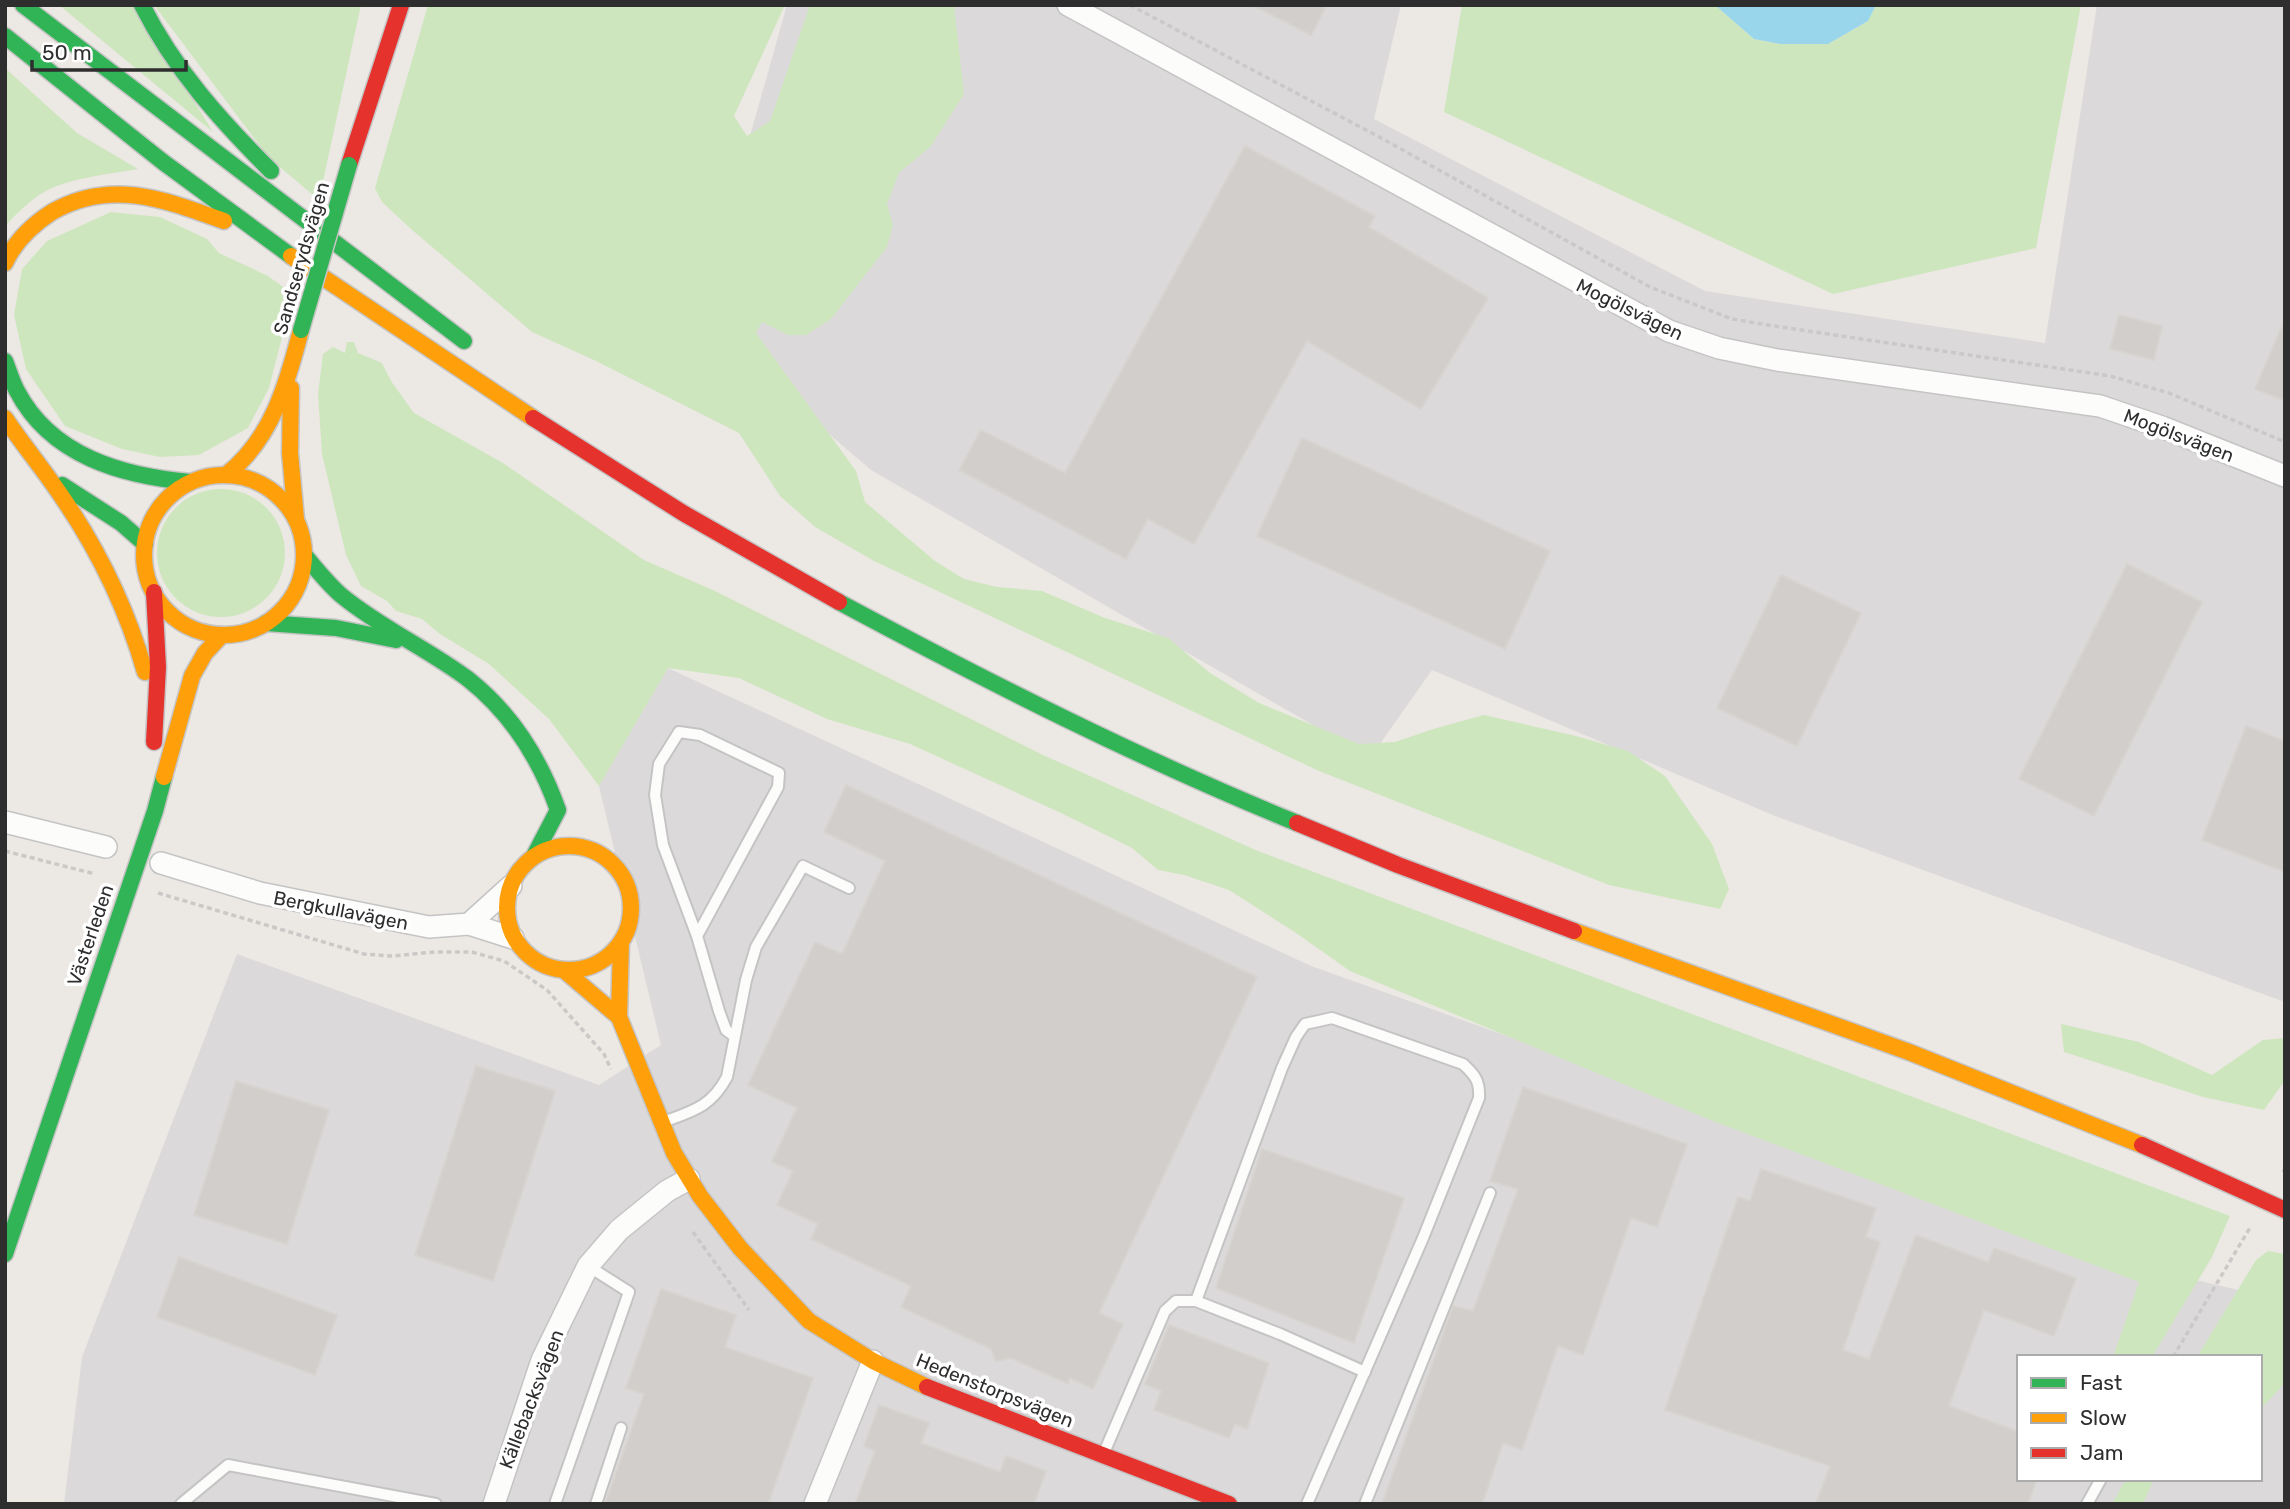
<svg xmlns="http://www.w3.org/2000/svg" width="2290" height="1509" font-family="Rubik,sans-serif">
<rect width="100%" height="100%" fill="#ece8e4"/>
<g fill="#dcd9db" fill-rule="evenodd">
<path d="M787 5H1401L1374 119 1705 291 2045 343 2097 5H2285V1002L1775 816 1432 670 1370 758 871 470 786 397 739 303 737 182Z"/>
<path d="M668 668 1311 966 2183 1277 2285 1301V1504H64L82 1357 237 954 599 1085 661 1045 599 786ZM2019 1357H2260V1479H2019Z"/>
</g>
<g fill="#cee6be">
<path d="M59 5H135L213 132Z"/>
<path d="M154 5H361L319 200 269 158Z"/>
<path d="M428 5H785L734 116 747 136 770 121 810 5H954L964 94 931 146 899 173 887 204 893 225 887 247 831 319 806 335H788L762 322 756 333 856 471 865 502 935 561 964 579 997 587 1042 591 1105 618 1168 638 1210 673 1259 703 1359 744 1395 742 1433 729 1484 715 1576 736 1628 751 1665 776 1712 844 1729 889 1720 909 1609 885 1319 771 874 561 815 527 780 496 739 433 596 361 532 332 411 229 382 202 375 188Z"/>
<path d="M1462 5H1715L1754 39 1780 44H1828L1868 21 1876 5H2081L2036 248 1833 294 1444 112Z"/>
<path d="M5 68 77 133 138 169C110 174 78 177 52 188 34 196 18 212 5 226Z"/>
<path d="M111 212 160 217 207 239 219 253 268 276 293 294 269 388 248 428 199 455 160 457 122 449 65 426 26 369 14 315 22 269 47 241Z"/>
<path d="M347 342H354L358 353 382 363 391 381 414 413 503 463 644 560 715 591 1043 755 1258 851 2230 1216 2212 1257 2152 1357H2113L2139 1282 1713 1121 1350 971 1296 933 1229 890 1184 875 1158 870 1132 848 1061 813 910 744 827 719 739 678 668 668 599 786 549 719 489 664 440 634 422 619 396 611 387 601 361 586 346 555 322 454 318 394 323 354 333 347 345 353Z"/>
<circle cx="221" cy="553" r="64"/>
<path d="M2061 1024 2139 1042 2212 1075 2263 1040 2285 1038V1080L2264 1110 2203 1097 2064 1052Z"/>
<path d="M2268 1251 2285 1254V1383L2260 1410V1357H2197L2256 1260Z"/>
<path d="M2126 1479H2154L2143 1504H2112Z"/>
</g>
<path fill="#99d6ec" d="M1715 5H1876L1868 21 1828 44H1780L1754 39Z"/>
<g fill="#d1cecb" stroke="#d7d4d0" stroke-width="2">
<path d="M1252 5H1327L1311 35Z"/>
<path d="M1245 146 1375 216 1369 227 1488 298 1421 409 1307 341 1194 544 1148 519 1126 559 959 470 981 430 1065 473Z"/>
<path d="M2119 315 2162 326 2154 360 2110 349Z"/>
<path d="M2285 319V401L2255 389Z"/>
<path d="M1302 438 1550 551 1505 649 1257 536Z"/>
<path d="M2127 564 2202 602 2094 816 2019 779Z"/>
<path d="M1781 575 1861 613 1797 746 1717 708Z"/>
<path d="M2246 726 2285 741V872L2202 840Z"/>
<path d="M846 785 1257 977 1099 1313 1123 1324 1093 1389 1070 1378 1068 1384 1011 1358 996 1361 991 1349 901 1307 911 1286 811 1239 818 1224 777 1205 793 1171 772 1162 797 1108 748 1085 815 942 842 954 885 861 824 832Z"/>
<path d="M476 1066 555 1091 493 1281 415 1255Z"/>
<path d="M236 1081 329 1110 287 1244 194 1215Z"/>
<path d="M1523 1087 1687 1144 1657 1227 1631 1218 1583 1355 1558 1346 1522 1450 1503 1443 1482 1504H1382L1453 1306 1473 1311 1518 1189 1490 1181Z"/>
<path d="M1262 1149 1404 1198 1354 1343 1216 1288Z"/>
<path d="M1761 1169 1876 1208 1866 1237 1880 1242 1843 1350 1869 1359 1916 1235 1988 1262 1994 1248 2076 1278 2054 1336 1984 1310 1949 1406 2019 1432V1479H2037L2028 1504H1816L1830 1466 1665 1410 1738 1197 1750 1201Z"/>
<path d="M179 1257 337 1315 315 1375 157 1317Z"/>
<path d="M661 1289 736 1315 725 1347 813 1378 768 1504H605L644 1394 626 1388Z"/>
<path d="M1169 1325 1269 1363 1247 1429 1235 1424 1229 1438 1154 1410 1161 1391 1145 1384Z"/>
<path d="M879 1405 929 1423 921 1443 1000 1472 1006 1456 1046 1471 1034 1504H855L875 1451 864 1446Z"/>
</g>
<g fill="none" stroke-linecap="round" stroke-linejoin="round">
<g stroke="#c5c4c5" stroke-width="14">
<g id="lane">
<path d="M697 936 778 787 779 773 700 735 679 732 659 764 655 795 663 845 697 936 719 1011 726 1030 734 1036"/>
<path d="M663 1122C693 1111 711 1107 727 1077L746 980 756 947 803 866 849 888"/>
<path d="M1196 1301 1280 1334 1365 1372"/>
<path d="M1103 1455 1165 1311 1176 1301H1196L1282 1068 1296 1037 1305 1024 1332 1018 1463 1064C1475 1075 1480 1081 1479 1098L1423 1238 1307 1504"/>
<path d="M181 1504 228 1465 436 1504"/>
<path d="M555 1504 629 1292 588 1266"/>
<path d="M596 1504 621 1428"/>
<path d="M1365 1504 1490 1193"/>
<path d="M2087 1504 2101 1479"/>
</g>
</g>
<g stroke="#c5c4c5" stroke-width="24">
<g id="street">
<path d="M1068 5 1669 331 1719 348 1777 360 2100 406 2162 427 2285 476"/>
<path d="M5 822 106 847"/>
<path d="M161 863 260 893 429 927 469 924 511 886"/>
<path d="M469 924 513 938"/>
<path d="M494 1504 542 1360 588 1266 619 1230 667 1191 689 1179"/>
<path d="M815 1504 873 1361"/>
</g>
</g>
<g stroke="#c5c4c5" stroke-width="19">
<g id="fast">
<path d="M23 5 464 341"/>
<path d="M142 5C174 69 221 121 271 171"/>
<path d="M5 36 163 162 291 256"/>
<path d="M5 361C9 371 12 382 17 391 51 456 122 476 190 482"/>
<path d="M62 485 121 523 145 544"/>
<path d="M306 557C318 571 329 585 342 596 381 628 428 649 468 679 511 713 540 759 558 810L534 856"/>
<path d="M839 602C988 682 1140 759 1297 823"/>
<path d="M266 623 336 628 396 640"/>
<path d="M5 1254 155 811 164 777"/>
</g>
</g>
<g stroke="#c5c4c5" stroke-width="19">
<g id="slow">
<path d="M291 256 533 418"/>
<path d="M5 263C15 241 32 225 52 212 111 178 166 200 224 221"/>
<path d="M291 388 290 453 296 519"/>
<path d="M5 418C23 445 44 470 62 497 99 551 127 609 145 672"/>
<path d="M226 475C272 439 287 384 301 330"/>
<circle cx="224" cy="555" r="80"/>
<path d="M164 777 192 676 205 653 222 635"/>
<circle cx="569" cy="908" r="62"/>
<path d="M1574 931 1909 1052 2142 1145"/>
<path d="M621 942 619 1017 674 1153 700 1196 740 1248 809 1321 873 1361 927 1387"/>
<path d="M565 971 619 1017"/>
</g>
</g>
<g stroke="#c5c4c5" stroke-width="19">
<g id="jam">
<path d="M349 165 401 5"/>
<path d="M533 418 683 513 839 602"/>
<path d="M154 592 158 667 154 742"/>
<path d="M1297 823 1398 865 1574 931"/>
<path d="M2142 1145 2285 1210"/>
<path d="M927 1387 1229 1504"/>
</g>
</g>
<g stroke="#c9c9c8" stroke-width="3.5" stroke-dasharray="5 3.5" stroke-linecap="butt">
<path d="M1130 5 1383 139 1650 287 1732 319 1774 326 2110 376 2169 393 2285 442"/>
<path d="M5 851 95 874"/>
<path d="M158 893 364 954 392 956 435 952H472L504 961 547 990 604 1054 611 1069"/>
<path d="M2283 1172 2285 1169"/>
<path d="M693 1232 749 1310"/>
<path d="M2173 1357 2251 1226"/>
</g>
<use href="#lane" stroke="#fcfcfb" stroke-width="10"/>
<use href="#street" stroke="#fcfcfb" stroke-width="21"/>
<use href="#fast" stroke="#30b455" stroke-width="16"/>
<use href="#slow" stroke="#ff9f0a" stroke-width="16"/>
<use href="#jam" stroke="#e5322d" stroke-width="16"/>
<g stroke="#c6c5c4" stroke-width="19" stroke-linecap="butt">
<path id="fast-bridge" d="M301 330 349 165"/>
</g>
<use href="#fast-bridge" stroke="#30b455" stroke-width="16"/>
</g>
<g text-anchor="middle" stroke-width="7" stroke-linejoin="round" paint-order="stroke">
<g font-size="19" fill="#2e2e2e" stroke="#fff">
<text transform="translate(301 258) rotate(-74)" y="7">Sandserydsvägen</text>
<text transform="translate(1630 309) rotate(26)" y="7">Mogölsvägen</text>
<text transform="translate(2179 435) rotate(21)" y="7">Mogölsvägen</text>
<text transform="translate(341 910) rotate(11)" y="7">Bergkullavägen</text>
<text transform="translate(90 935) rotate(-71)" y="7">Västerleden</text>
<text transform="translate(995 1390) rotate(22)" y="7">Hedenstorpsvägen</text>
<text transform="translate(531 1399) rotate(-69)" y="7">Källebacksvägen</text>
</g>
</g>
<rect width="2290" height="1509" fill="none" stroke="#2e2e2e" stroke-width="14"/>
<rect x="2017" y="1355" width="245" height="126" fill="#ffffff" stroke="#ababab" stroke-width="2"/>
<rect x="2031" y="1378" width="35" height="10" fill="#30b455" stroke="#ababab" stroke-width="2"/>
<text x="2080" y="1390" font-size="21" fill="#2e2e2e">Fast</text>
<rect x="2031" y="1413" width="35" height="10" fill="#ff9f0a" stroke="#ababab" stroke-width="2"/>
<text x="2080" y="1425" font-size="21" fill="#2e2e2e">Slow</text>
<rect x="2031" y="1448" width="35" height="10" fill="#e5322d" stroke="#ababab" stroke-width="2"/>
<text x="2080" y="1460" font-size="21" fill="#2e2e2e">Jam</text>
<path d="M32 60v10h154v-10" fill="none" stroke="#2e2e2e" stroke-width="3.5"/>
<text x="42" y="60" font-size="21" fill="#2e2e2e" stroke="#ffffff" stroke-width="5" paint-order="stroke">50 m</text>
</svg>
